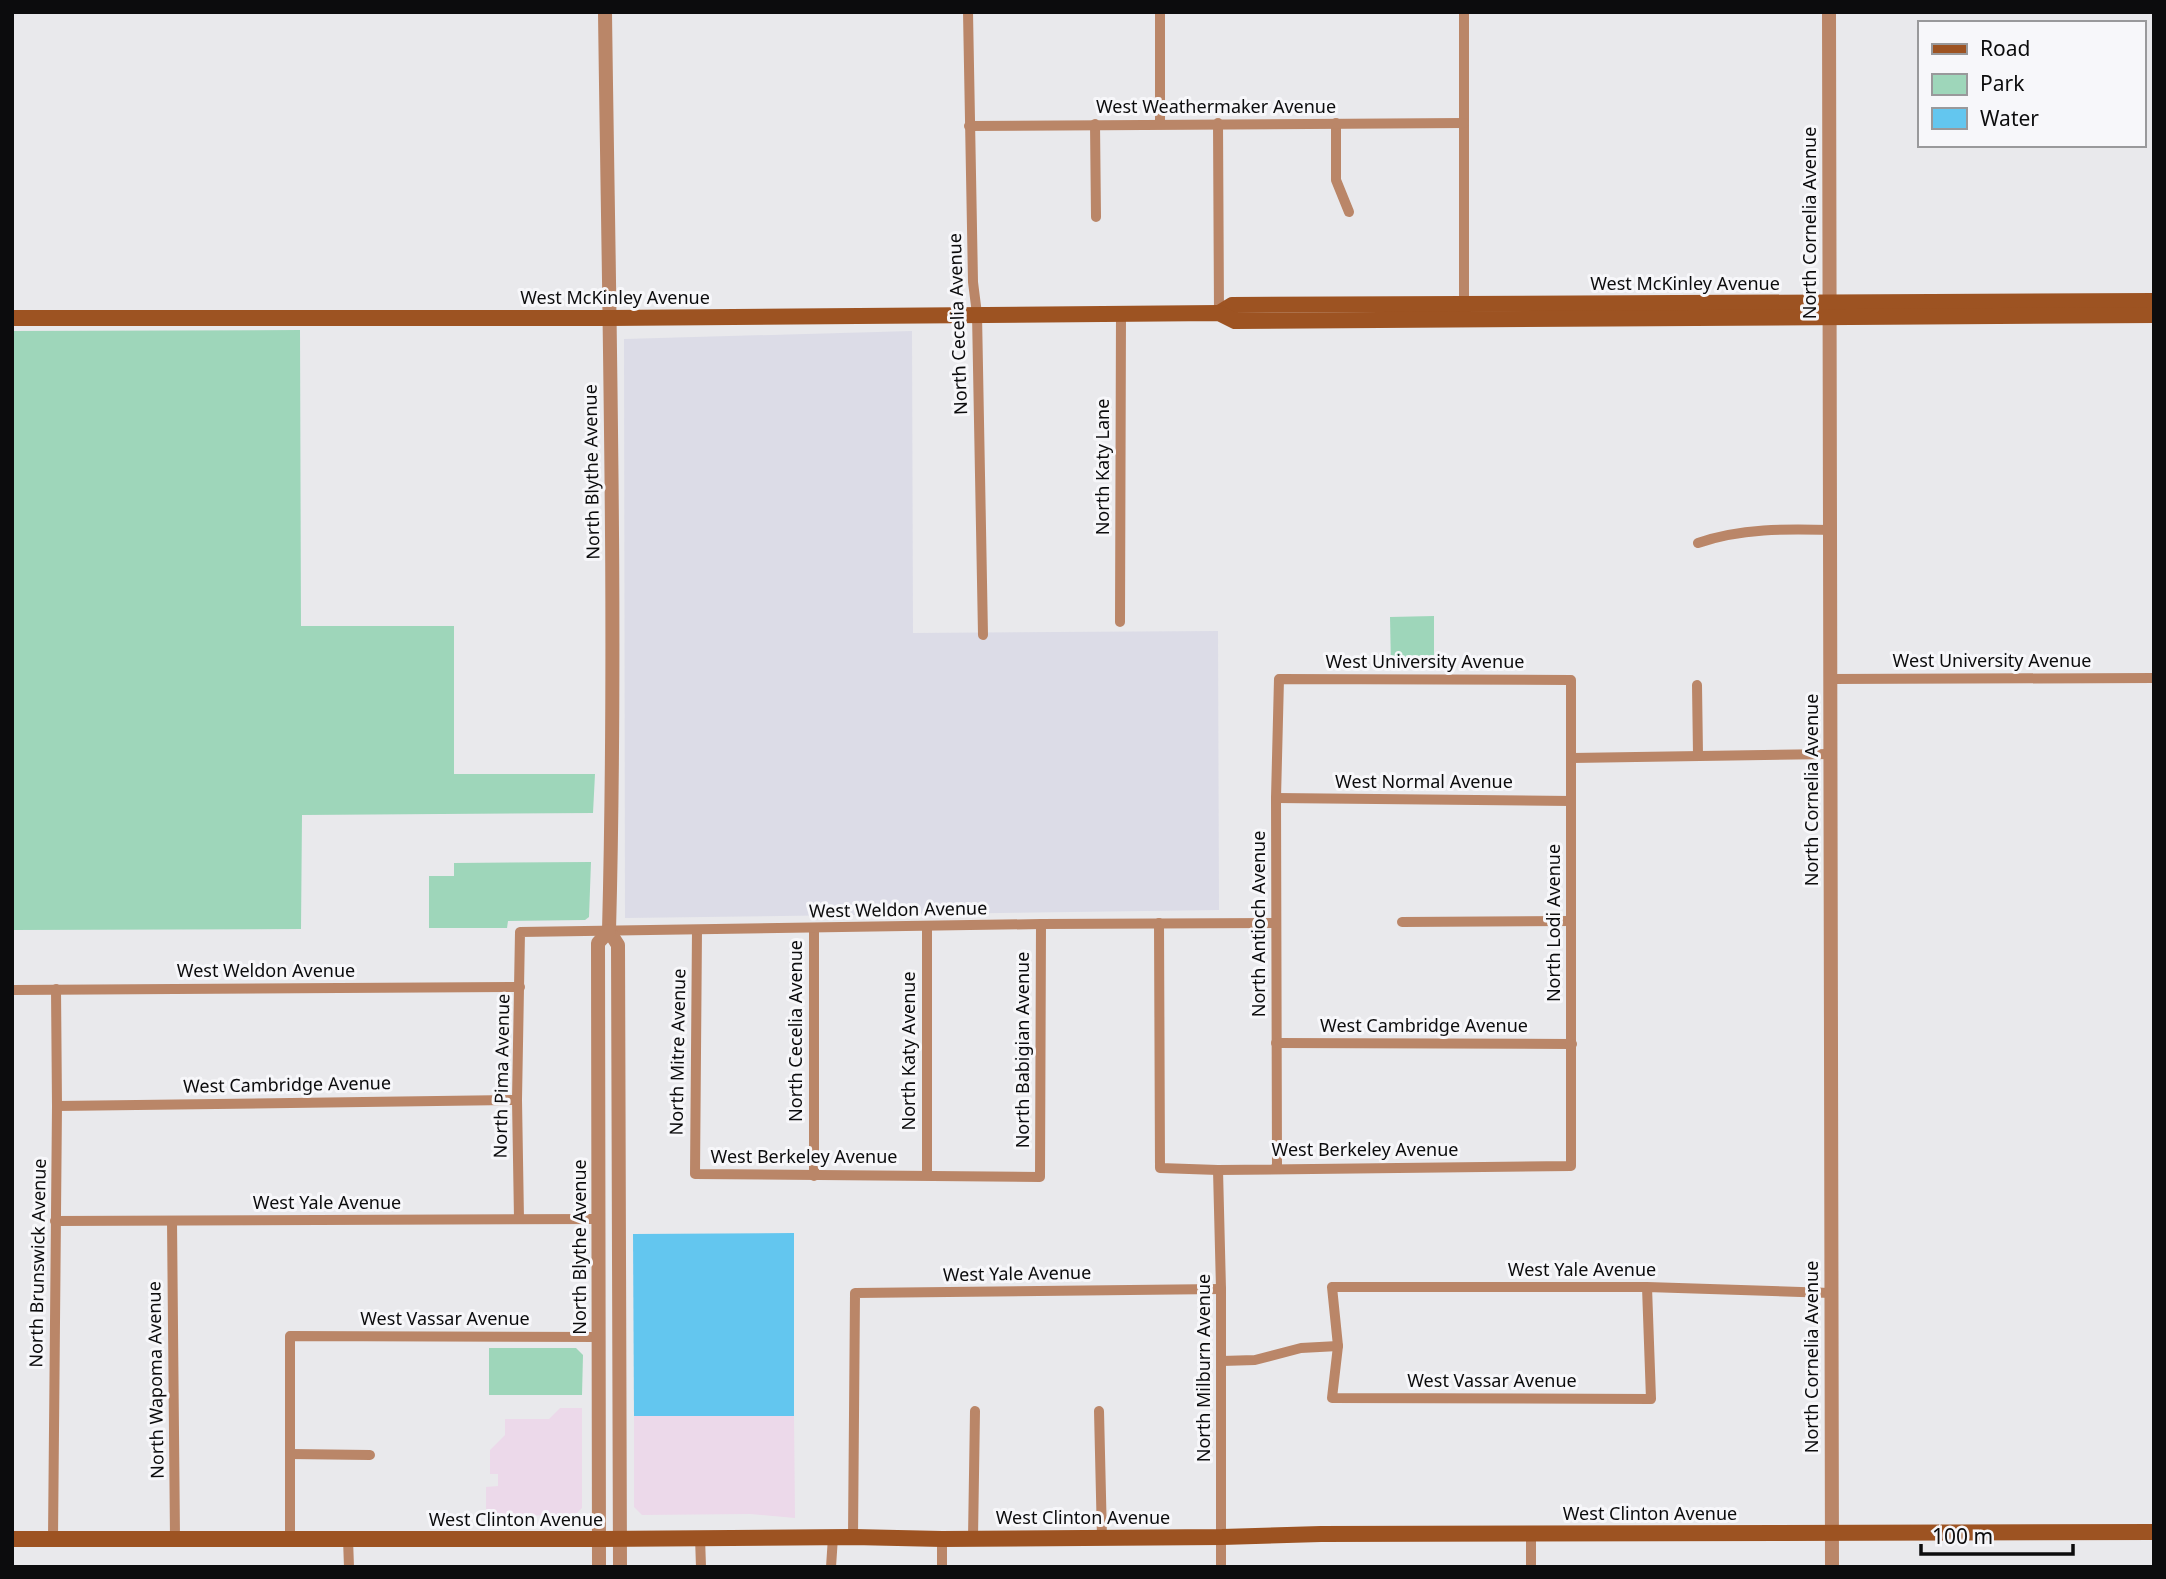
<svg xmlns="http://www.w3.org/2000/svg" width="2166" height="1579" font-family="'Noto Sans',sans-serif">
<rect width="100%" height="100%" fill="#e9e9ec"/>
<g fill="#ecd9ea">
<path d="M560 1408H582V1508L575 1515 486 1516V1487L498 1486V1474H490V1450L505 1435V1419H549Z"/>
<path d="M634 1416H794L795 1518 750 1514 642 1515 634 1507Z"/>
</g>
<path fill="#dcdce7" d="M912 331 913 633 1218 631 1219 910 625 918 624 339Z"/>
<g fill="#9ed6ba">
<path d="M300 330 301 626H454V774H595L593 813 302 815 301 929 12 930V331Z"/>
<path d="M1434 616V667H1391L1390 617Z"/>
<path d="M591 862 589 917 585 920 508 921 507 928H429V876H454V863Z"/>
<path d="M489 1348H576L583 1355 582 1395H489Z"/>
</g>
<path fill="#63c6ef" d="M794 1233V1416H634L633 1234Z"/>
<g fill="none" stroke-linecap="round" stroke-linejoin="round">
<g stroke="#ba8668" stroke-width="10">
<path d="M968 12 973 282 977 314 983 635"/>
<path d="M1160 12V123"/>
<path d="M1464 12V304"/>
<path d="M1218 123 1219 313"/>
<path d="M1336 123V180L1349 212"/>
<path d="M1095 124 1096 217"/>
<path d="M969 126 1464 123"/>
<path d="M1698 543C1741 528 1786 529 1830 530"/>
<path d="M1120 622 1121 313"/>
<path d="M1831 679 2154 678"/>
<path d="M1697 685 1698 755"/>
<path d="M1572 758 1831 754"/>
<path d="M1276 798 1571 801"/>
<path d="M1402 922 1571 921"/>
<path d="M1159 923 1160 1168 1218 1170 1571 1166V680L1279 679 1276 798 1277 1168"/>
<path d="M927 926V1175"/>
<path d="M814 929V1176"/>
<path d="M697 930 695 1174 1040 1177 1041 924"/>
<path d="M12 990 520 987"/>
<path d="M1276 1043 1572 1044"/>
<path d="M57 1106 517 1100"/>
<path d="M1218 1170 1221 1289V1567"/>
<path d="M519 1219 517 1100 520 932 1041 924 1276 923"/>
<path d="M55 1221 599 1219"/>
<path d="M172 1221 175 1538"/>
<path d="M1647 1287 1651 1399 1332 1398 1338 1346 1332 1287H1647L1831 1293"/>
<path d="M1222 1361 1255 1360 1301 1348 1338 1346"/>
<path d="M1099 1411 1102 1538"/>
<path d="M290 1454 370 1455"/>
<path d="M700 1537 701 1567"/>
<path d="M853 1537 855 1293 1221 1289"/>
<path d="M53 1538 57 1106 56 989"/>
<path d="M973 1538 975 1411"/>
<path d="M348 1539 349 1567"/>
<path d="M942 1539V1567"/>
<path d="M290 1540V1336L599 1337"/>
<path d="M831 1567 833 1537"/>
<path d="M1531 1567V1534"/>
</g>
<g stroke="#ba8668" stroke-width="14">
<path d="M605 12C609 318 617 625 609 931L618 945 620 1567"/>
<path d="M1829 12 1832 1567"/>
<path d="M599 1567 598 943 609 931"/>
</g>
<g stroke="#9d5322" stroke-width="16">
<path d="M1219 313 1232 305 2154 301"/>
<path d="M12 318H609L1219 313 1235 321 2154 315"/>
<path d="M12 1539H599L853 1537 942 1539 1222 1537 1321 1534 2154 1532"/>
</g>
</g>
<g text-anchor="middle" stroke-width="6" stroke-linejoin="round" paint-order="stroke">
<g font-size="18" fill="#0c0c0d" stroke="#f7f7fa">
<text x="1216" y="113">West Weathermaker Avenue</text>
<text transform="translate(1810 223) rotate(-90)" y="6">North Cornelia Avenue</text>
<text x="1685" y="290">West McKinley Avenue</text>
<text x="615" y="304">West McKinley Avenue</text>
<text transform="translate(958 324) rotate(-92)" y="6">North Cecelia Avenue</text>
<text transform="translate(1103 467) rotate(-90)" y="6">North Katy Lane</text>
<text transform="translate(592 472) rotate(-91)" y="6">North Blythe Avenue</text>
<text x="1992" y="667">West University Avenue</text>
<text x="1425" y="668">West University Avenue</text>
<text x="1424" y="788">West Normal Avenue</text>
<text transform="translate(1812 790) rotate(-90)" y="6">North Cornelia Avenue</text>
<text transform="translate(898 910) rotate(-1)" y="6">West Weldon Avenue</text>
<text transform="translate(1554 923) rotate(-90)" y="6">North Lodi Avenue</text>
<text transform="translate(1259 924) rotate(-90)" y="6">North Antioch Avenue</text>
<text x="266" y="977">West Weldon Avenue</text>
<text x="1424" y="1032">West Cambridge Avenue</text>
<text transform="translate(796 1031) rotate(-90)" y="6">North Cecelia Avenue</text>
<text transform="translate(1023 1050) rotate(-90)" y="6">North Babigian Avenue</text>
<text transform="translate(909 1051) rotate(-90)" y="6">North Katy Avenue</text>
<text transform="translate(678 1052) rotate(-89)" y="6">North Mitre Avenue</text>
<text transform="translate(502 1076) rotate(-89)" y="6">North Pima Avenue</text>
<text transform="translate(287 1085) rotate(-1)" y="6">West Cambridge Avenue</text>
<text x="1365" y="1156">West Berkeley Avenue</text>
<text x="804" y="1163">West Berkeley Avenue</text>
<text x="327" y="1209">West Yale Avenue</text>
<text transform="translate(580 1247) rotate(-90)" y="6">North Blythe Avenue</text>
<text transform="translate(38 1263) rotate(-89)" y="6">North Brunswick Avenue</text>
<text x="1582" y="1276">West Yale Avenue</text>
<text transform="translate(1017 1274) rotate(-1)" y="6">West Yale Avenue</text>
<text x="445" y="1325">West Vassar Avenue</text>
<text transform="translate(1812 1357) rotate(-90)" y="6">North Cornelia Avenue</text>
<text transform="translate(1204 1368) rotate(-90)" y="6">North Milburn Avenue</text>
<text transform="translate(156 1380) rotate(-91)" y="6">North Wapoma Avenue</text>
<text x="1492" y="1387">West Vassar Avenue</text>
<text x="1650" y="1520">West Clinton Avenue</text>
<text x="1083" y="1524">West Clinton Avenue</text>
<text x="516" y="1526">West Clinton Avenue</text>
</g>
</g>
<rect width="2166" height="1579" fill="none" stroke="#0c0c0d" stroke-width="28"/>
<rect x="1918" y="21" width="228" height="126" fill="#f7f7fa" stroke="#99999b" stroke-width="2"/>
<rect x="1932" y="44" width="35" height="10" fill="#9d5322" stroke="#99999b" stroke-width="2"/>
<text x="1980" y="56" font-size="21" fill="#0c0c0d">Road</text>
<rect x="1932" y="74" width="35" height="21" fill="#9ed6ba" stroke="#99999b" stroke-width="2"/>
<text x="1980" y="91" font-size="21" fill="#0c0c0d">Park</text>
<rect x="1932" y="108" width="35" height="21" fill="#63c6ef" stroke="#99999b" stroke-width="2"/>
<text x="1980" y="126" font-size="21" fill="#0c0c0d">Water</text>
<path d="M1921 1544v10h152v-10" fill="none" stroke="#0c0c0d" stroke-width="3.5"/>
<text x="1932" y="1544" font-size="21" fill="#0c0c0d" stroke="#f7f7fa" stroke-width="5" paint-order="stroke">100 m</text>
</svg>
